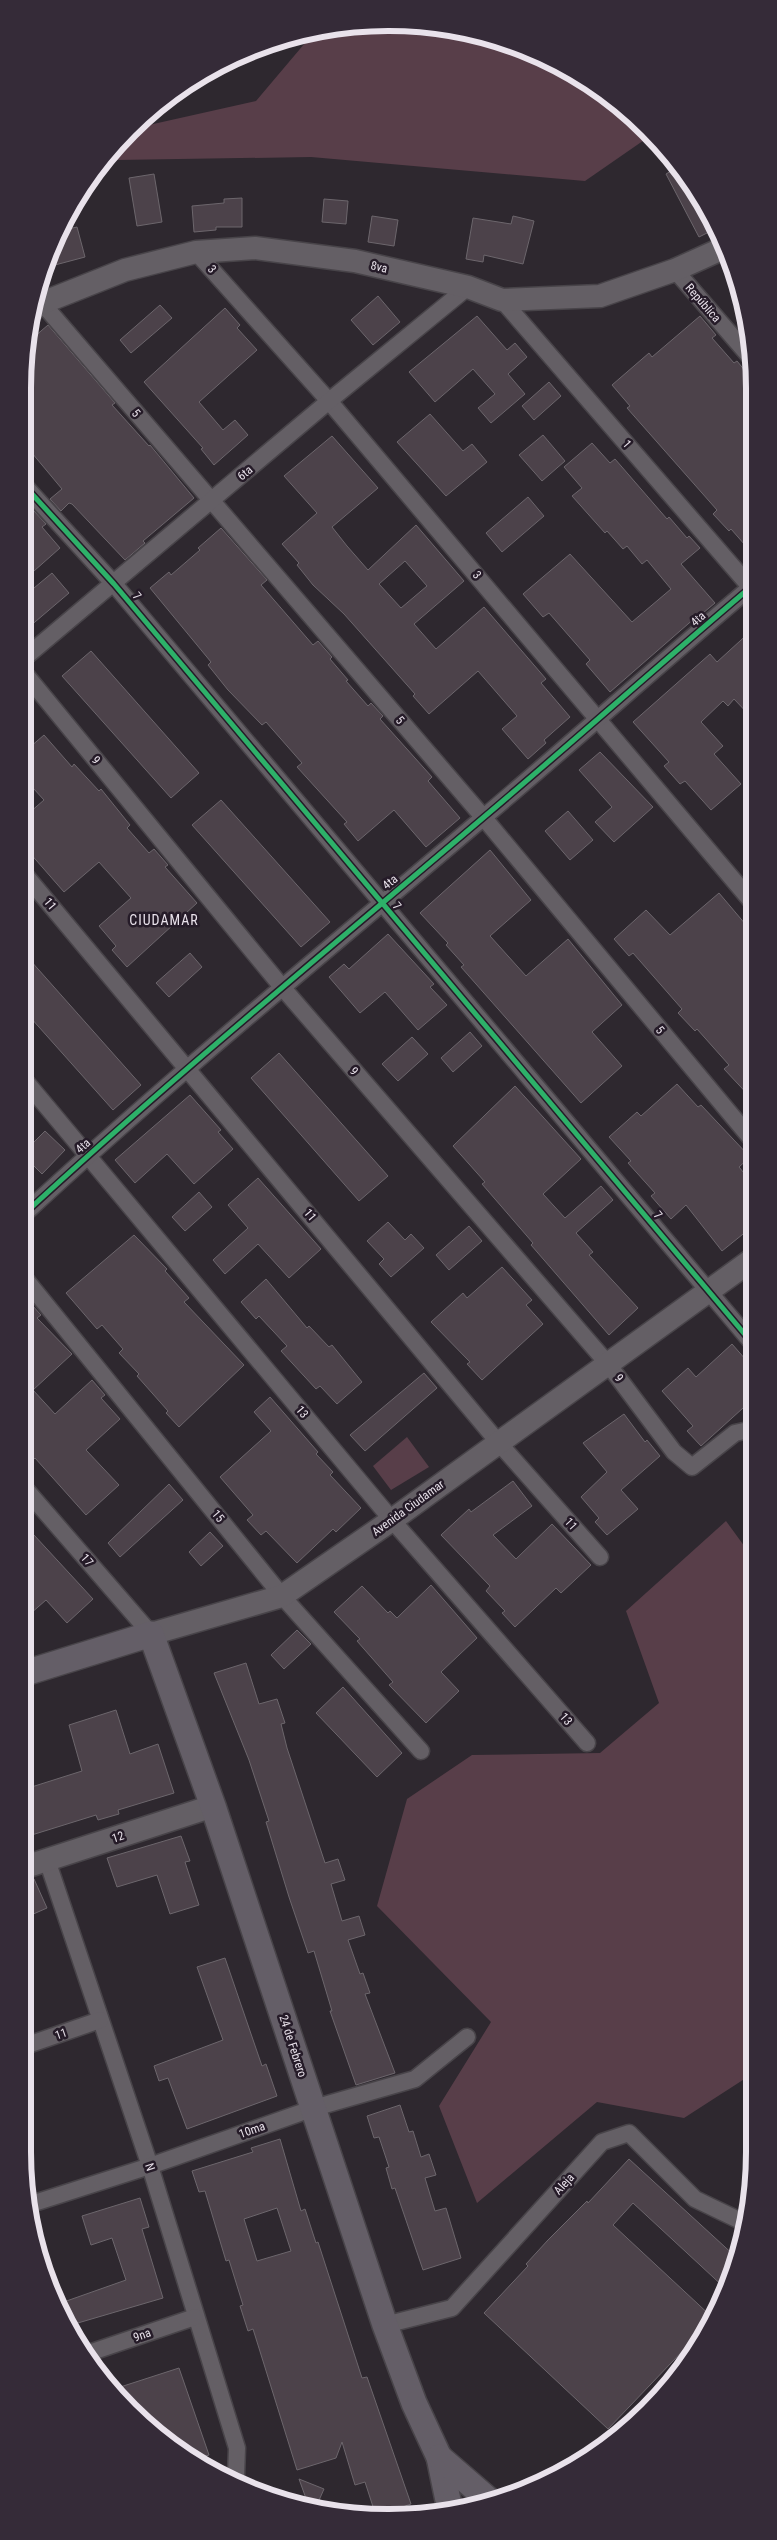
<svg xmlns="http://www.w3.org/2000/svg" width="777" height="2540" font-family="'Roboto Condensed',sans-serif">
<rect width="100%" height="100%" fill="#2e282f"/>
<g fill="#583e49">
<path d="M389 23 460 30 571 71 650 136 585 181 311 157 117 160 96 171 131 129 256 101 316 30Z"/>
<path d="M407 1437 429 1467 391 1490 373 1466Z"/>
<path d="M726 1521 753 1558 754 2079 746 2078 684 2118 597 2102 477 2203 439 2106 491 2022 377 1906 407 1799 472 1755 600 1753 659 1703 626 1611Z"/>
</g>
<g fill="#4c424a" stroke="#6c666c" fill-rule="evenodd">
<path d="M676 168 715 229 699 237 666 174Z"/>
<path d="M154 174 162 222 137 226 129 178Z"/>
<path d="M242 198V227H216V230L194 232 192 206 224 203V199Z"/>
<path d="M324 199 348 201 346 224 322 222Z"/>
<path d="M372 216 398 220 394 246 368 242Z"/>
<path d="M513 216 534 221 523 264 484 255 483 262 466 259 473 218 511 224Z"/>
<path d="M77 227 85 257 55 265 50 248 60 231Z"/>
<path d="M378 296 400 322 373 345 351 320Z"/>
<path d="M160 305 172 318 131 353 120 340Z"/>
<path d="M225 308 240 325 237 328 257 350 199 402 223 430 235 420 248 435 214 465 201 449 203 448 144 382Z"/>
<path d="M477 316 507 350 515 343 527 357 508 374 525 394 491 423 478 408 495 394 473 369 435 402 409 372Z"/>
<path d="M700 316 716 335 712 338 734 363 737 361 751 378 752 553 731 529 729 531 713 514 717 510 627 408 630 406 612 385 649 353 652 357Z"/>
<path d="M48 325 115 403 112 405 149 446 150 445 194 498 143 541 145 543 125 560 72 504 69 503 61 511 50 499 62 489 22 441V388L27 343Z"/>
<path d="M549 382 561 396 534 420 522 406Z"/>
<path d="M430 414 463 451 472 444 487 462 446 496 397 442Z"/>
<path d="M543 435 565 461 542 481 519 455Z"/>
<path d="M332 436 378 488 332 527 347 546 368 570 416 525 464 581 414 624 436 649 484 607 546 679 541 683 570 717 544 740 546 743 528 759 502 729 517 716 478 671 429 714 413 696 415 694 344 614 313 585 297 565 299 563 282 544 317 513 284 476ZM405 561 427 586 401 608 379 584Z"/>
<path d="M592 443 610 463 615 459 667 519 669 517 687 538 689 536 700 548 681 564 715 603 697 618 696 617 610 692 586 664 590 660 549 613 543 617 523 594 570 554 632 622 671 589 647 560 642 564 627 546 623 549 607 531 605 533 572 496 582 488 564 467Z"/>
<path d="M528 497 544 516 502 552 486 533Z"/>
<path d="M22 498 46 524 42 527 60 548 34 571 22 558Z"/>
<path d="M221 528 267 580 261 585 313 645 318 641 332 657 330 659 348 680 346 681 368 706 371 703 383 716 380 719 432 777 428 781 460 818 426 847 394 810 358 841 344 824 347 822 297 767 302 763 266 722 262 725 228 690 208 665 211 662 150 588 169 572 171 575 200 550 198 548Z"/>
<path d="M52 573 69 593 22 633V598Z"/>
<path d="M752 630V718L734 699 728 706 723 701 701 722 723 746 714 754 741 784 711 810 685 781 680 784 664 766 669 762 633 722 710 654 717 662Z"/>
<path d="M91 651 199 773 171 798 62 676Z"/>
<path d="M44 735 72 767 74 764 99 791 101 789 130 825 127 828 149 853 154 849 168 865 165 867 197 903 127 967 112 950 116 946 99 926 131 898 99 862 64 892 29 852 31 849 22 840V819L44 800 22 776V754Z"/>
<path d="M600 752 653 807 614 842 595 822 612 807 579 770Z"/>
<path d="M221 800 330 922 301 947 192 825Z"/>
<path d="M568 811 593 840 570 860 545 831Z"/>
<path d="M490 850 531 900 490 936 526 976 568 939 622 1005 592 1032 622 1066 581 1103 461 967 464 965 446 945 448 943 420 913Z"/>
<path d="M719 893 752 932 753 1100 724 1069 729 1065 697 1029 695 1031 678 1013 682 1009 633 953 629 956 614 939 646 910 670 935Z"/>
<path d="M388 934 434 984 430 987 447 1005 418 1030 385 992 360 1013 329 977 344 964 349 969Z"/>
<path d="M22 951 141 1085 113 1110 22 1008Z"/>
<path d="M190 953 202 967 169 997 156 983Z"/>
<path d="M470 1032 482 1046 453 1072 441 1058Z"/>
<path d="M412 1037 428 1054 398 1081 382 1064Z"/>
<path d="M279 1053 388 1176 359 1201 251 1078Z"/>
<path d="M677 1084 698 1107 701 1105 750 1157 739 1167 753 1184V1226L722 1251 686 1205 671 1219 651 1196 655 1193 628 1163 631 1161 609 1137 637 1112 641 1116Z"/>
<path d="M515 1086 581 1159 543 1194 565 1218 601 1186 613 1200 576 1233 593 1252 589 1255 638 1308 609 1335 531 1245 533 1243 482 1184 485 1182 453 1146Z"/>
<path d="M190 1095 221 1130 218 1132 233 1149 194 1184 167 1154 135 1183 115 1160Z"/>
<path d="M45 1131 65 1150 42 1174 22 1154Z"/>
<path d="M258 1178 321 1249 289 1278 258 1244 225 1274 213 1260 248 1228 228 1205Z"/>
<path d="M199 1192 212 1207 185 1231 172 1217Z"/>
<path d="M388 1222 405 1240 411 1234 424 1248 391 1277 379 1264 384 1259 367 1241Z"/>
<path d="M469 1226 482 1241 449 1270 436 1255Z"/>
<path d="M134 1235 167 1269 165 1271 189 1298 184 1302 244 1365 179 1427 166 1413 168 1411 137 1376 139 1374 119 1353 123 1349 102 1325 97 1329 66 1293Z"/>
<path d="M502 1267 532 1300 526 1305 543 1324 482 1380 467 1364 470 1362 431 1322 463 1293 467 1298Z"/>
<path d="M266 1279 307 1328 309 1326 329 1347 332 1345 362 1382 337 1404 320 1386 316 1389 281 1351 287 1346 259 1316 256 1319 241 1302Z"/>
<path d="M22 1294 41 1315 37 1318 72 1354 33 1390 55 1414 92 1380 105 1395 101 1398 120 1419 86 1450 119 1485 86 1515 35 1458 34 1459 22 1447Z"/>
<path d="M732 1344 753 1368V1399L701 1446 687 1431 693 1426 662 1391 688 1368 696 1377Z"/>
<path d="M424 1373 437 1388 365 1451 350 1435Z"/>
<path d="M270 1397 318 1452 316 1454 333 1472 330 1475 361 1508 336 1532 333 1529 297 1563 266 1531 261 1535 247 1520 253 1515 220 1477 271 1431 254 1412Z"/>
<path d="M624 1414 645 1442 647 1440 660 1456 621 1490 638 1509 607 1535 595 1522 599 1518 581 1497 607 1472 583 1443Z"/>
<path d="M513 1481 532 1506 493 1535 516 1559 552 1524 591 1565 561 1593 556 1588 515 1627 502 1613 505 1611 486 1591 490 1586 441 1535 469 1509 471 1512Z"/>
<path d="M169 1484 183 1500 120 1557 108 1543Z"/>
<path d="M22 1522 93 1599 67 1623 46 1600 22 1621Z"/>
<path d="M210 1532 223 1546 201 1566 189 1552Z"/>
<path d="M431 1585 477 1638 441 1672 459 1691 426 1723 389 1685 393 1682 357 1641 360 1639 334 1612 362 1586 388 1613 390 1611 397 1618Z"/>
<path d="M297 1630 311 1644 284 1669 271 1655Z"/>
<path d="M246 1663 259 1704 277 1699 285 1723 281 1724 287 1748 325 1863 338 1859 345 1880 331 1884 342 1921 359 1916 365 1935 348 1940 360 1974 363 1973 370 1993 365 1994 395 2073 356 2085 330 2011H332L314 1951 308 1953 289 1897 266 1822 269 1821 249 1760 214 1673Z"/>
<path d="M343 1687 402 1753 377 1777 316 1713Z"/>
<path d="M116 1710 130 1754 158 1744 174 1793 118 1810 119 1814 98 1820 96 1815 22 1838V1790L82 1771 69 1725Z"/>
<path d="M181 1836 190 1861 185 1862 199 1905 170 1914 157 1875 117 1887 107 1858Z"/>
<path d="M34 1879 47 1908 22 1919V1884Z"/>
<path d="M225 1958 262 2066 266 2064 277 2096 187 2129 168 2078 159 2081 154 2066 223 2040 197 1967Z"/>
<path d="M400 2105 409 2132 413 2131 421 2157 429 2154 436 2175 425 2178 435 2211 446 2208 461 2258 423 2270 395 2188 392 2189 386 2168 389 2167 379 2137 374 2138 367 2116Z"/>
<path d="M280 2139 301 2211 305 2209 316 2243 318 2242 362 2378 367 2377 411 2504 376 2516 365 2482 355 2485 342 2442 336 2458 297 2470 253 2329 248 2331 240 2306 243 2305 229 2260 226 2261 205 2191 199 2192 192 2171 253 2152 251 2148ZM277 2208 291 2251 257 2261 244 2219Z"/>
<path d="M629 2159 737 2258 727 2290 633 2203 613 2225 713 2318 698 2345 693 2340 608 2429 484 2313 528 2266 526 2264 548 2240 587 2201 588 2203Z"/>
<path d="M140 2198 149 2227 142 2229 163 2298 71 2325 58 2304 126 2280 112 2238 91 2245 82 2216Z"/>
<path d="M179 2368 209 2455 194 2460 166 2442 111 2390Z"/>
<path d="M299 2479 324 2489 316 2507 308 2504Z"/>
</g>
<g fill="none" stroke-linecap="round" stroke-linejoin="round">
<g stroke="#484449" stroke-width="19">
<g id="street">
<path d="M196 252 329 401 752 902"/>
<path d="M675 270 751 358"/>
<path d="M502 300 752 589"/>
<path d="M42 303 484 818 753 1141"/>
<path d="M22 483 114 584 753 1344"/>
<path d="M22 660 329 401 468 287"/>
<path d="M22 670 282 987 608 1364 674 1452 692 1467 735 1433 753 1429"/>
<path d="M22 871 498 1442 600 1557"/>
<path d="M22 1077 392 1520 587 1743"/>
<path d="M22 1216C171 1078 329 949 484 817 574 741 662 662 752 586"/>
<path d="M22 1275 282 1596 421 1751"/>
<path d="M22 1485 151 1634"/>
<path d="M47 1860 150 2166 237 2448 236 2476 226 2480"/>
<path d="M22 2047 100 2020"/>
<path d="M28 2205 150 2166 314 2108 415 2079 467 2037"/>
<path d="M385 2325 452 2308 602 2142 629 2133 695 2199 747 2224"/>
<path d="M89 2353 195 2317"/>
</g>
</g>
<g stroke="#484449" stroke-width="25">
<g id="secondary">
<path d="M32 310 42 303 125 270 196 252 255 248 355 261 468 287 502 300 600 296 675 270 726 247"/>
<path d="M151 1634 282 1596 392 1520 753 1259"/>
<path d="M22 1868 213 1806"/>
</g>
</g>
<g stroke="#484449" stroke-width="28">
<g id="primary">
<path d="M22 1674 151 1634 213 1806 385 2325 414 2403 439 2457 450 2510"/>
<path d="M439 2457 491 2502"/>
</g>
</g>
<use href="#street" stroke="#645f65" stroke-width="16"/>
<use href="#secondary" stroke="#645f65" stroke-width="22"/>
<use href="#primary" stroke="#645e67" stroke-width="25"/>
<g stroke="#251b28" stroke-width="8">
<g id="cycleway">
<path d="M22 483 114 584 753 1344"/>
<path d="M22 1216C171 1078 329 949 484 817 574 741 662 662 752 586"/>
</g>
</g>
<use href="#cycleway" stroke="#2db169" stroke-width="5"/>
</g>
<g text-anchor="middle" stroke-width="5" stroke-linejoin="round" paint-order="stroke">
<g font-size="12" fill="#e9e2eb" stroke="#251b28">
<text transform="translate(379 267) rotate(13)" y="4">8va</text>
<text transform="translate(212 269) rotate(49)" y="4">3</text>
<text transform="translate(703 303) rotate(49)" y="4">República</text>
<text transform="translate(136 413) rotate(49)" y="4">5</text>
<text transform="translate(627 444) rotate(49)" y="4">1</text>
<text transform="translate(245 473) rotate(-40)" y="4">6ta</text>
<text transform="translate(477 575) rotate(50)" y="4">3</text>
<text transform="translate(137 596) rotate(50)" y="4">7</text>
<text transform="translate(698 619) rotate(-41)" y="4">4ta</text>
<text transform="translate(400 720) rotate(49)" y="4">5</text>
<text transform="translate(96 760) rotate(51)" y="4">9</text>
<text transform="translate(390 882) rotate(-39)" y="4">4ta</text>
<text transform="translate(50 904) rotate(50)" y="4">11</text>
<text transform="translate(397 906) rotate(50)" y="4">7</text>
<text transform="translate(660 1030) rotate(50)" y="4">5</text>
<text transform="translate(354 1071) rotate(49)" y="4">9</text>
<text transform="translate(83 1146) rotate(-42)" y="4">4ta</text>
<text transform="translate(310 1215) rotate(50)" y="4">11</text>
<text transform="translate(658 1215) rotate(50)" y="4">7</text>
<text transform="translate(619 1378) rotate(53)" y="4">9</text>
<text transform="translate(302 1412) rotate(50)" y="4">13</text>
<text transform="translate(408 1508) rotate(-36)" y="4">Avenida Ciudamar</text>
<text transform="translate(218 1516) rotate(51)" y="4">15</text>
<text transform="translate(571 1524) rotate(48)" y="4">11</text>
<text transform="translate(87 1560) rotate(49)" y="4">17</text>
<text transform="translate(566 1719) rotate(49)" y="4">13</text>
<text transform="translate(118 1837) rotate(-18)" y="4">12</text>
<text transform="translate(61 2034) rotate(-19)" y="4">11</text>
<text transform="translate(293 2046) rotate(72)" y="4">24 de Febrero</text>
<text transform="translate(252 2130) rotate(-20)" y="4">10ma</text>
<text transform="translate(150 2167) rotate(72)" y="4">N</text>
<text transform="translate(564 2184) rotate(-48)" y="4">Aleja</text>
<text transform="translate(142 2335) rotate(-19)" y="4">9na</text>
</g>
<g font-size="14" letter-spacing="1" fill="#e9e2eb" stroke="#251b28">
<text x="164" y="925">CIUDAMAR</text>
</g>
</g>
<path d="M0 0H777V2540H0ZM388 31H389A357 357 0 0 1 746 388V2152A357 357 0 0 1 389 2509H388A357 357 0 0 1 31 2152V388A357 357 0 0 1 388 31Z" fill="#352b38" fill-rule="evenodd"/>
<path fill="none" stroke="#e9e2eb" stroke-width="6" d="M388 31H389A357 357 0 0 1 746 388V2152A357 357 0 0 1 389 2509H388A357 357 0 0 1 31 2152V388A357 357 0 0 1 388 31Z"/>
</svg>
